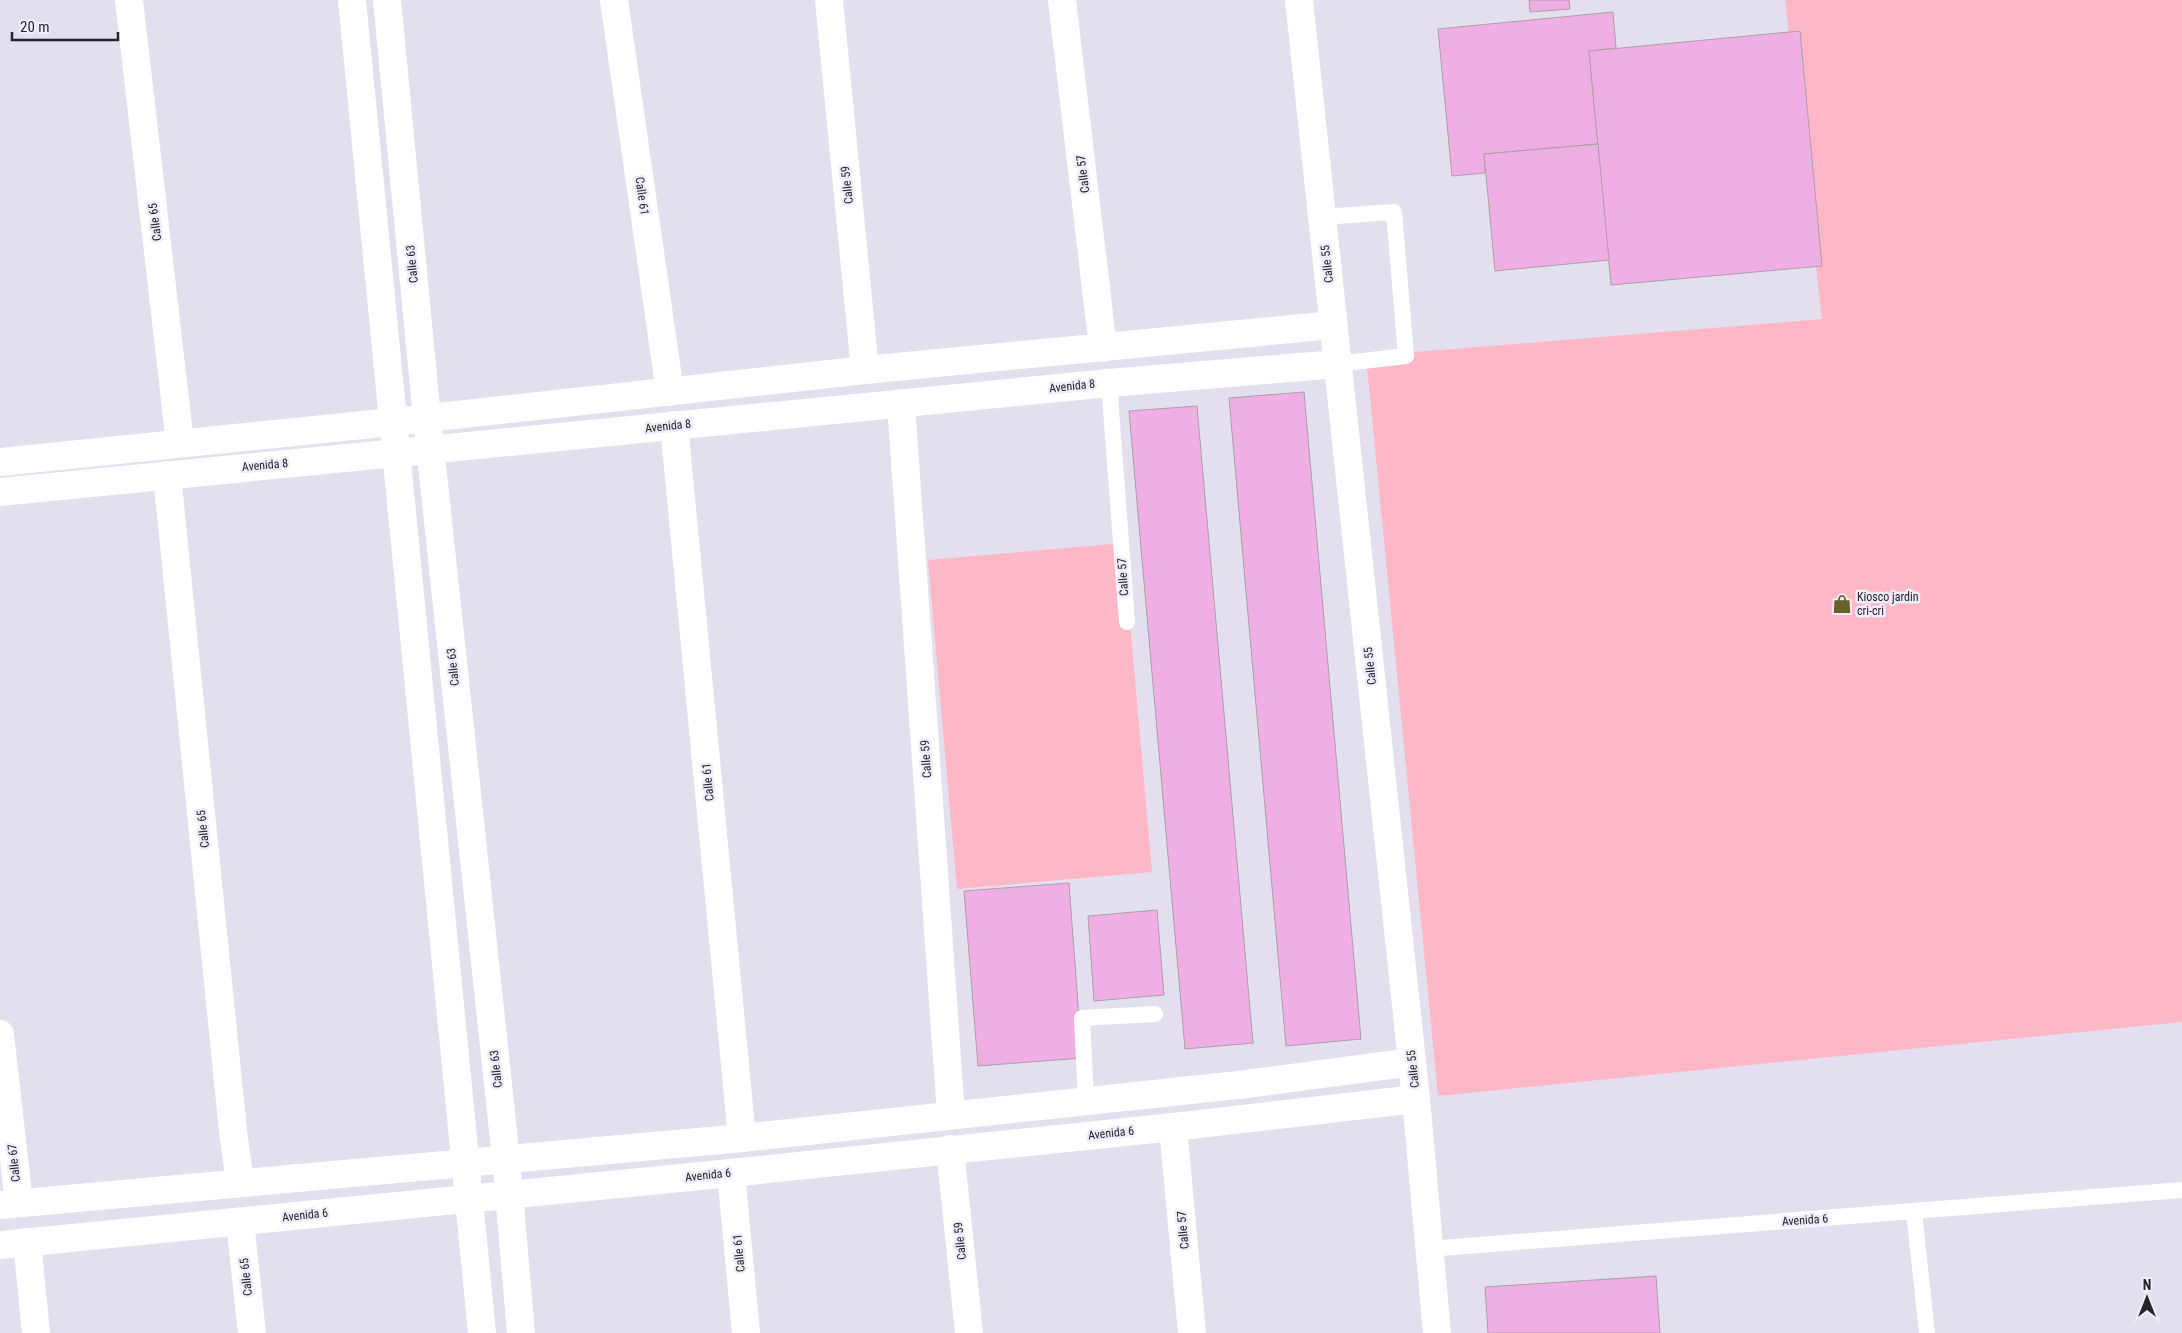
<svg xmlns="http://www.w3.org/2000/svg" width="2182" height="1333" font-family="'Roboto Condensed',sans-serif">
<rect width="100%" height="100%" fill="#e4dfee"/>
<g fill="#feb7c7">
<path d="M1785 0H2182V1022L1438 1096 1366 356 1822 319Z"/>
<path d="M1123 543 1152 872 957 889 928 560Z"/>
</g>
<g fill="#efafe4" stroke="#ac9faa">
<path d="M1529 0H1569L1570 9 1530 12Z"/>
<path d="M1613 12 1616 48 1589 51 1598 144 1484 154 1485 173 1452 176 1438 29Z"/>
<path d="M1800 31 1822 266 1611 285 1589 51Z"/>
<path d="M1598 144 1609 260 1495 271 1484 154Z"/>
<path d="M1304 392 1361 1039 1286 1046 1229 398Z"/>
<path d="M1197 406 1253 1043 1185 1049 1129 411Z"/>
<path d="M1069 883 1082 1058 978 1066 964 891Z"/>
<path d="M1157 910 1164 995 1094 1001 1088 916Z"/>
<path d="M1656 1276 1660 1333H1488L1485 1287Z"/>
</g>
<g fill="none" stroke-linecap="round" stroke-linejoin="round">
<g stroke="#fff" stroke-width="16">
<path d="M1322 217 1394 212 1406 356 1337 364"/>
<path d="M1109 383 1127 622"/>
<path d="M1086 1100 1082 1018 1155 1014"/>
<path d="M1914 1212 1927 1333"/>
<path d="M1428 1249 2182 1190"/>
</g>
<g stroke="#fff" stroke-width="28">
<path d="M129 0 180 443"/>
<path d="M352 0 482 1333"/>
<path d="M387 0 427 418 506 1159 521 1333"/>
<path d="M614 0 670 392"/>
<path d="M829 0 865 370"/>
<path d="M1062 0 1103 348"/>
<path d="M1299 0 1416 1099 1437 1333"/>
<path d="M901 404 951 1115"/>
<path d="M674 425 742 1138"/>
<path d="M0 462 392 422 865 370 1333 325"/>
<path d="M167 475 233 1131 240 1183"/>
<path d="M0 492 1109 383 1337 364"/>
<path d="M0 1034 19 1203"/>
<path d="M1173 1127 1192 1333"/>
<path d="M950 1149 969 1333"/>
<path d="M731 1173 746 1333"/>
<path d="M0 1205 742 1138 1238 1085 1412 1062"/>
<path d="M240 1222 252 1333"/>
<path d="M27 1242 36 1333"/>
<path d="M0 1245 731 1173 1173 1127 1416 1099"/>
</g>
</g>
<defs>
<g id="shop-bare" transform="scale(1.5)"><path d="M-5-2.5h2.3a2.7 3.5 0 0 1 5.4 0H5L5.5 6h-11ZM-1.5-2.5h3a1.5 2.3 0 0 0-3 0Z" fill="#695f2b" stroke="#f1ecfb" stroke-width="2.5" paint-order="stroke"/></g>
</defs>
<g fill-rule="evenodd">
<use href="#shop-bare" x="1842" y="604"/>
</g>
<g text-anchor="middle" stroke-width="5" stroke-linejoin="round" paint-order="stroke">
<g font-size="12" fill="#252329" stroke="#f1ecfb">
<text transform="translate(1083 174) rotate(-97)" y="4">Calle 57</text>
<text transform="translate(847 185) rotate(-96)" y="4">Calle 59</text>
<text transform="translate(642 196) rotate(82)" y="4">Calle 61</text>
<text transform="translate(155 222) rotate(-97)" y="4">Calle 65</text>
<text transform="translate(412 264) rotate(-95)" y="4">Calle 63</text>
<text transform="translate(1327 264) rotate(-96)" y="4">Calle 55</text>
<text transform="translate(1072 386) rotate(-6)" y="4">Avenida 8</text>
<text transform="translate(668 426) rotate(-6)" y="4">Avenida 8</text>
<text transform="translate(265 465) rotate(-5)" y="4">Avenida 8</text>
<text transform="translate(1123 577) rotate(-94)" y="4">Calle 57</text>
<text transform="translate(1370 666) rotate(-96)" y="4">Calle 55</text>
<text transform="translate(453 667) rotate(-96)" y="4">Calle 63</text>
<text transform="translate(926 759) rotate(-94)" y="4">Calle 59</text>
<text transform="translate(708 782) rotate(-95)" y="4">Calle 61</text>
<text transform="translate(203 829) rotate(-96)" y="4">Calle 65</text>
<text transform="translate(496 1069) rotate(-96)" y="4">Calle 63</text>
<text transform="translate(1413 1069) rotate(-96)" y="4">Calle 55</text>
<text transform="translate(1111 1133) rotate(-6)" y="4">Avenida 6</text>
<text transform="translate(14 1163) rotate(-96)" y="4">Calle 67</text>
<text transform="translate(708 1175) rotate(-6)" y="4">Avenida 6</text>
<text transform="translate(305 1215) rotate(-6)" y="4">Avenida 6</text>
<text transform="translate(1805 1220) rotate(-4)" y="4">Avenida 6</text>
<text transform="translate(1183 1230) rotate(-95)" y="4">Calle 57</text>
<text transform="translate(960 1241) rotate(-96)" y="4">Calle 59</text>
<text transform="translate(739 1253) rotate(-95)" y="4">Calle 61</text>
<text transform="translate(246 1277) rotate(-96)" y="4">Calle 65</text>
</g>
<g font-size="12" fill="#252329" stroke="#f1ecfb" text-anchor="start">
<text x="1857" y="601">Kiosco jardin<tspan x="1857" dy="14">cri-cri</tspan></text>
</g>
</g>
<g transform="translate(2147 1298)" stroke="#f1ecfb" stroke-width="4" paint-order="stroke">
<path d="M0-4L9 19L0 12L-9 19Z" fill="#252329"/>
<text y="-8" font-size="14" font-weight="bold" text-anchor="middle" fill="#252329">N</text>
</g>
<path d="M12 32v8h106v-8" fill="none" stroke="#252329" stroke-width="2.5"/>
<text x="20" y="32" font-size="15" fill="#252329" stroke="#f1ecfb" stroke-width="4" paint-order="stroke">20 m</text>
</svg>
